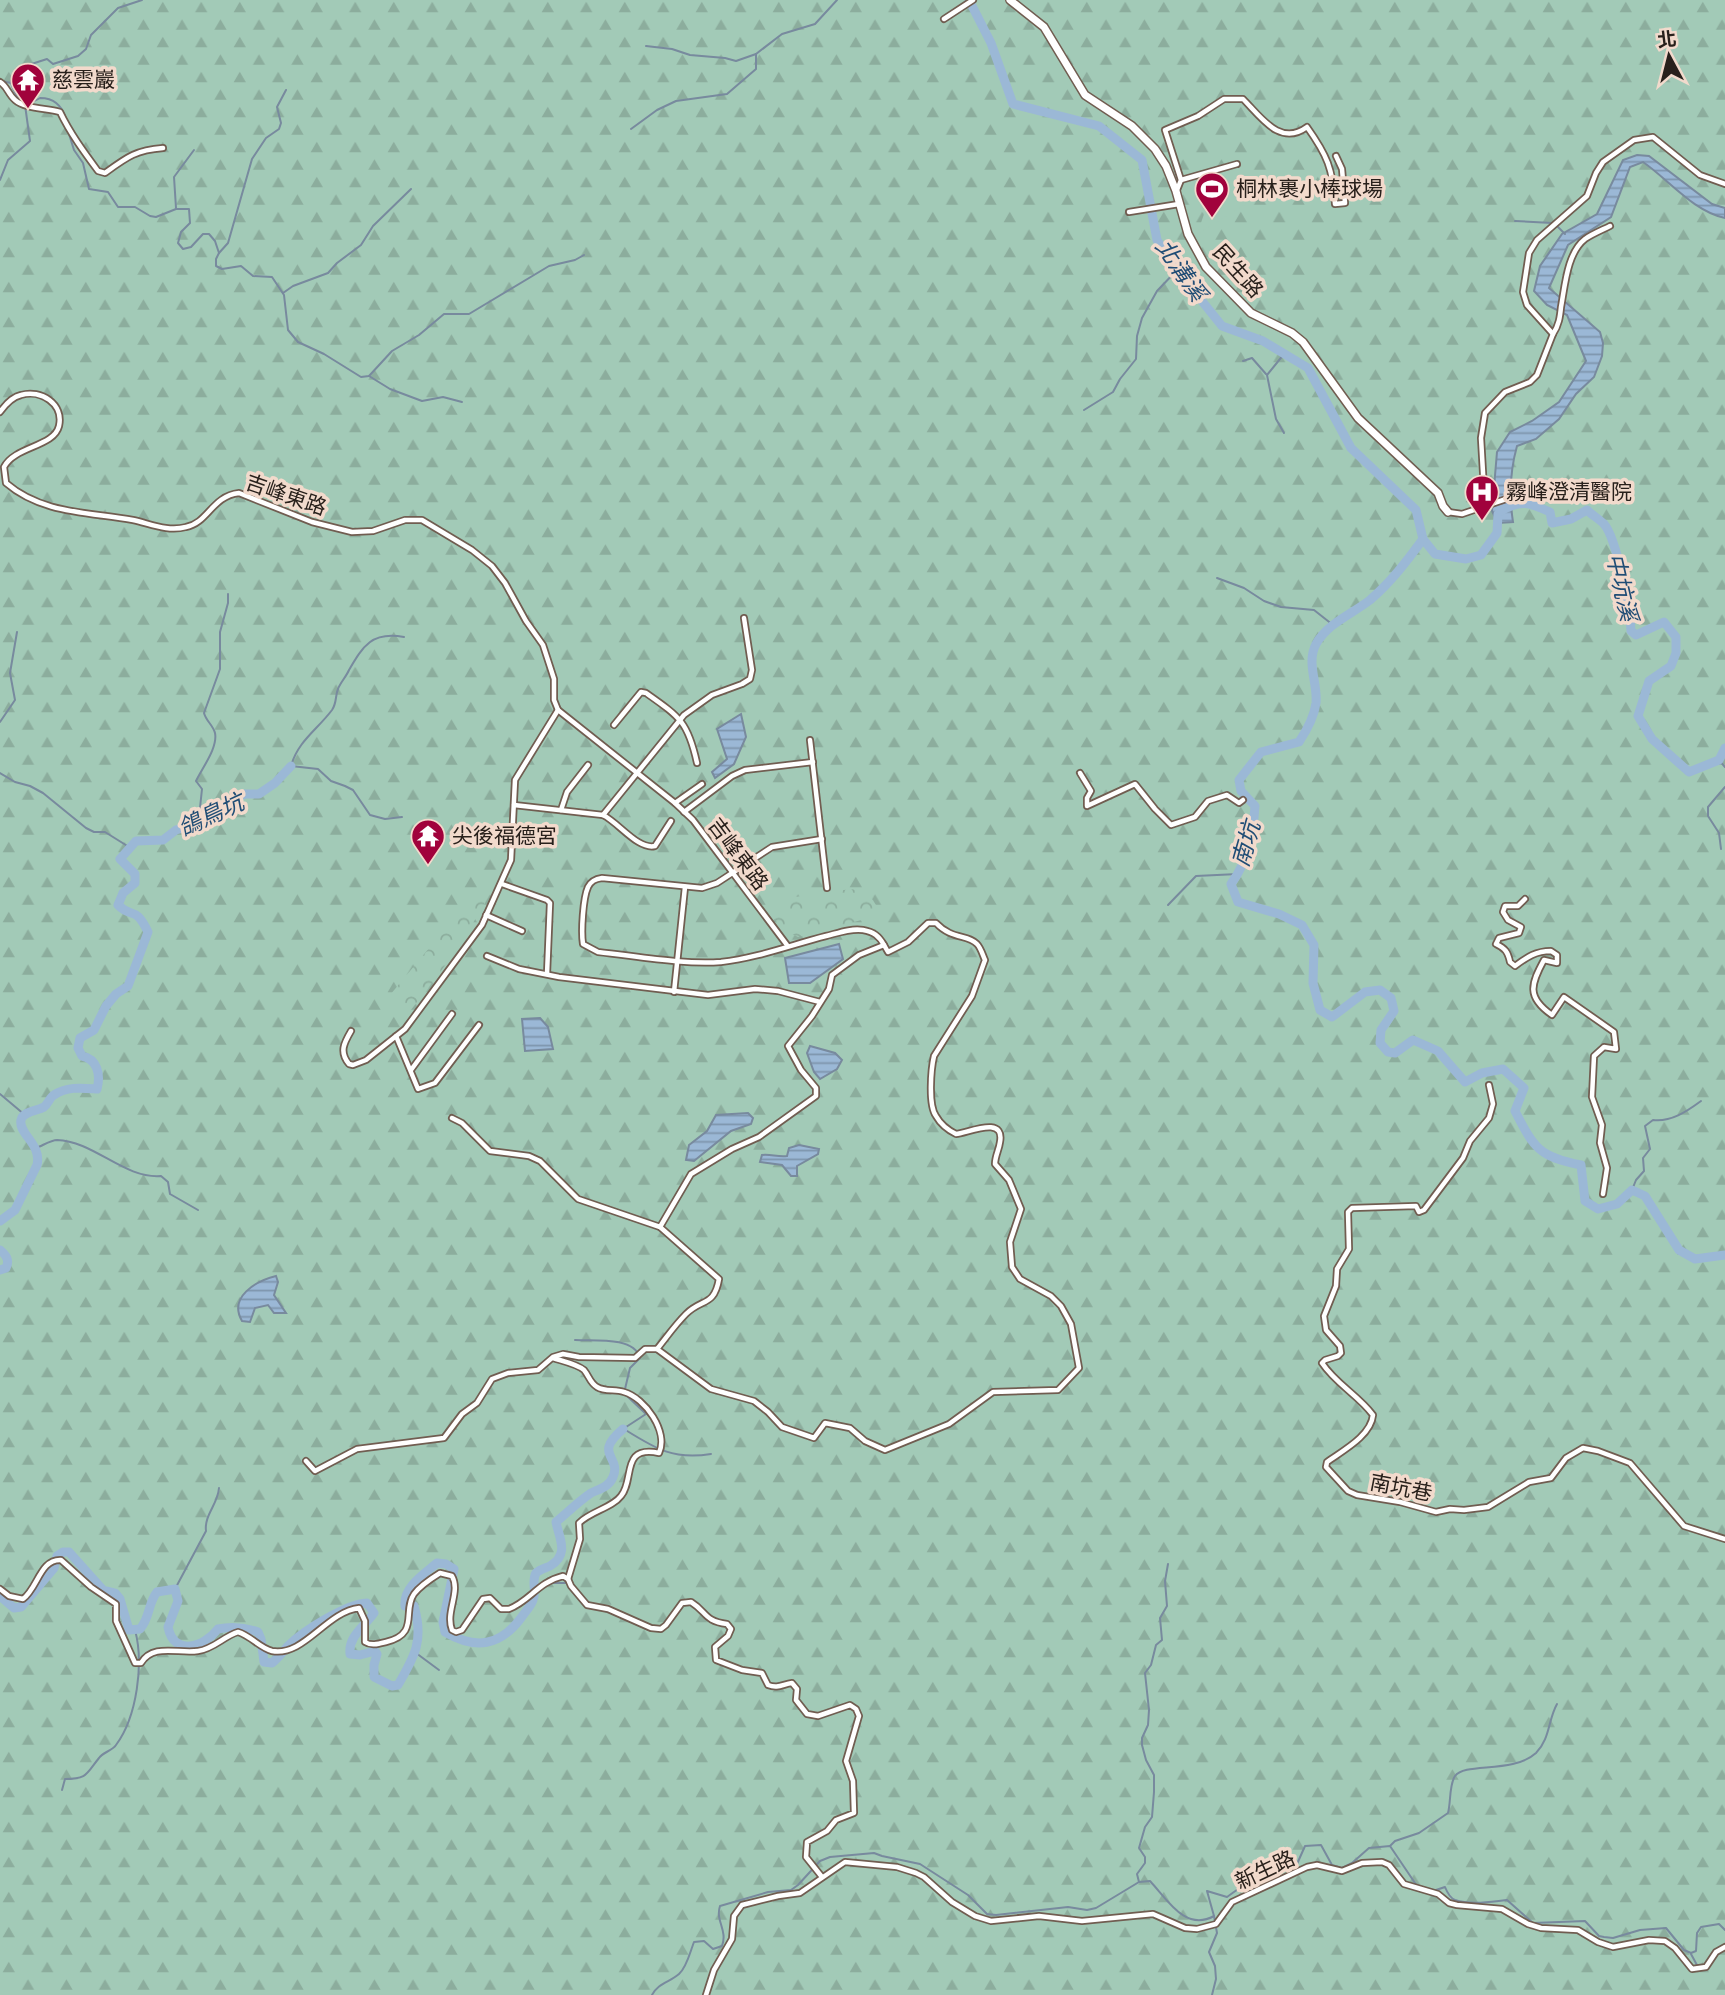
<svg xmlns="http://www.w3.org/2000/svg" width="1725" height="1995" font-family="'Varela Round','Noto Sans TC',sans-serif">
<defs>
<pattern id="forest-firs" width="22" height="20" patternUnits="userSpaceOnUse" patternTransform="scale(1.75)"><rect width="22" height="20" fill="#a2cab7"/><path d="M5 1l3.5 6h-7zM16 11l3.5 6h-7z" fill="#8cad9d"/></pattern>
<pattern id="park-crowns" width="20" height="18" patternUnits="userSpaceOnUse" patternTransform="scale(1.75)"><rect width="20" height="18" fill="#a2cab7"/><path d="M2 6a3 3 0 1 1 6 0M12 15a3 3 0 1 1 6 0" fill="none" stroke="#8cad9d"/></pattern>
<pattern id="water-rules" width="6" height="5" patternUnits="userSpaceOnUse" patternTransform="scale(1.75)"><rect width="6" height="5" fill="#9bb8d6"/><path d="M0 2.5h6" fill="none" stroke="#7e95ad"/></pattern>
</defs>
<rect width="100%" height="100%" fill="#f2dacc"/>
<rect fill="url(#forest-firs)" x="0" y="0" width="1725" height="1995"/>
<g fill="url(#park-crowns)">
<path d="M490 875 498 879 460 946 404 1019 385 1001Z"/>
<path d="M851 889C869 893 874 898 880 915L798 937 782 929 770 913 795 897Z"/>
</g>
<path fill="#a2cab7" d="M1237 179 1246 204 1197 234 1214 186Z"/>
<g fill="url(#water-rules)" stroke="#788a9e" stroke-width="2">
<path d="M1637 155 1649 156 1712 204 1725 208V218C1693 211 1669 180 1643 162L1630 167 1611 217 1568 245 1549 288 1600 332 1603 343 1602 356 1594 377 1576 394 1559 419 1536 439 1517 446C1510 471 1509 496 1513 522L1498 523 1492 511 1497 452 1510 432 1532 421 1559 402 1586 361 1567 315 1547 305 1534 291 1540 266 1562 234 1597 214 1623 160Z"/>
<path d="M741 714 746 737 734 764 715 778 712 772 727 759 717 729Z"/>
<path d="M839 944 843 959 810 983H789L785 958Z"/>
<path d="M540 1018 548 1027 553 1049 525 1051 522 1019Z"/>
<path d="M810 1046 835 1053 842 1060 837 1069 820 1079 814 1072 807 1053Z"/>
<path d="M748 1113 753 1118 751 1124 731 1131 694 1161 686 1160 689 1145 707 1131 716 1115Z"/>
<path d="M799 1145 819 1149 818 1154 797 1166V1176H791L782 1165 760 1162 762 1155C771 1154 777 1157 787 1156L789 1148Z"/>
<path d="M276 1276 278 1282 274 1295 286 1313H274L268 1305 255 1308 250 1322 242 1321C228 1297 256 1281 276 1276Z"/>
</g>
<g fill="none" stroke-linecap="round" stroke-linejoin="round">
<g stroke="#788a9e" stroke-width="2">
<path d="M646 46 672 49 690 55 725 58 736 61 756 54"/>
<path d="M1 81 11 83C16 98 24 108 40 98 54 98 62 105 66 119"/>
<path d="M11 82 16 69 47 59 53 64 78 56 86 49 91 35 118 8 142 0"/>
<path d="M631 129 657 110 676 101 727 94 756 69V54L782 34 815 24 837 0"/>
<path d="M69 134 74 150 83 163 89 189 108 192 118 207H135L150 216 156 217 176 209H189L190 223 181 232 178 243 183 249 191 247 203 234H209L215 241 219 253 216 259V266L222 269 241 266 253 276 272 277 284 295 288 330 298 342 324 354 361 377 369 376 392 351 419 335 444 314H469L549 266 575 260 584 255"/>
<path d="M0 180 8 160 30 141 25 105"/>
<path d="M176 208 174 177 194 150"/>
<path d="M1515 221 1552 223"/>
<path d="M1557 226 1565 234"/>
<path d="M219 253 228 243 252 159 266 138 279 129 281 123 277 107 286 90"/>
<path d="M283 293 293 286 328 273 337 263 361 245 373 226 411 189"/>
<path d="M1284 354 1267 375 1276 419 1284 433"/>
<path d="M1243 361 1252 358 1266 374"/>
<path d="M369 376 390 389 422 401 443 397 462 402"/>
<path d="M1084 410 1113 392 1120 379 1136 359 1137 336 1142 318 1157 291 1177 270"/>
<path d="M1217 578 1244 588 1264 601 1281 607 1314 610 1333 625"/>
<path d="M0 722 15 700 10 673 17 632"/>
<path d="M1719 760 1725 767"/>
<path d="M0 773 15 782 30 786 43 793 86 828 94 832H105L129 847"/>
<path d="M402 817 385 819 370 815 353 790 345 786 331 781 318 769 291 766C298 741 317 730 332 710 337 703 335 696 338 689 340 683 346 677 349 670 363 646 372 631 404 637"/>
<path d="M193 825 199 817 202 789 196 781C202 768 218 748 215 733 213 725 206 721 204 713L220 669V632L228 603V594"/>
<path d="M1721 849 1719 833 1708 816V807L1725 787"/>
<path d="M1168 905 1196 876 1238 874"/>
<path d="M0 1094 25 1115"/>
<path d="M36 1148C42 1146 51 1140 57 1140 94 1141 124 1179 161 1176L168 1182 170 1194 198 1210"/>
<path d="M1632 1190 1636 1180 1644 1171 1643 1158 1650 1149 1645 1126 1653 1120C1671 1122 1686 1112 1701 1101"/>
<path d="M575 1340C593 1341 634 1336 640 1358L630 1368 625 1389"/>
<path d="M623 1429 646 1414 626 1395"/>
<path d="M624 1429C656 1449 673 1460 711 1454"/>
<path d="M551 1583H567L577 1596"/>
<path d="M175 1589 206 1531C204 1515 218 1504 219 1488"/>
<path d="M589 1607 609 1612 649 1630"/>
<path d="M416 1653 439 1670"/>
<path d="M62 1790 65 1779C88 1779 86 1774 99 1758 103 1752 112 1751 116 1745 137 1717 144 1663 135 1630"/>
<path d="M1390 1846 1395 1841 1419 1833 1448 1813C1451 1802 1449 1785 1455 1776 1465 1762 1513 1774 1536 1753 1550 1739 1548 1720 1557 1704"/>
<path d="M1139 1882 1137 1874 1145 1863V1857L1139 1848 1145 1827 1152 1817 1154 1792V1775L1146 1760 1142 1745V1738L1148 1725 1149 1710 1145 1673 1151 1665 1156 1645 1162 1640 1160 1618 1167 1606 1165 1581 1168 1564"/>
<path d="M1433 1891 1445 1887C1447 1892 1450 1898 1455 1900 1470 1905 1492 1902 1507 1900L1533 1923 1585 1921 1599 1936 1604 1937 1613 1938 1640 1930 1666 1928 1684 1950 1691 1953 1696 1951 1697 1933 1701 1927 1719 1924 1725 1930"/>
<path d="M1691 1954 1698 1967"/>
<path d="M652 1995C658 1983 670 1982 679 1974 687 1967 690 1952 694 1942L704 1941 713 1949 722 1946C728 1930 715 1921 720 1906L768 1892 791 1890 798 1885 820 1861 830 1857 874 1853 882 1856 920 1864 968 1895 987 1914 996 1915 1068 1907 1087 1910 1096 1908 1139 1882 1150 1881C1167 1899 1185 1932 1214 1916L1207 1891 1227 1897C1252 1879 1260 1872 1292 1869L1297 1864 1305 1846 1321 1845 1332 1865 1342 1868 1352 1863 1369 1848 1390 1846 1417 1886"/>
<path d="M1212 1995 1216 1979 1215 1966 1209 1952 1217 1933 1214 1916"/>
</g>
<g stroke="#9bb8d6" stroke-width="9">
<path d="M969 0 991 43 1013 104 1099 126 1142 160 1157 240 1177 270 1222 326 1263 341 1308 368 1351 448 1416 510 1423 539 1435 554 1466 559 1481 555 1497 533 1498 514"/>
<path d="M1501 511C1521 499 1530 503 1550 512L1552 523 1571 519 1587 510C1592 515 1599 519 1604 524 1617 539 1630 610 1631 631L1636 635 1664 622 1676 637V653L1671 666 1649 681 1638 716 1652 739 1689 772 1719 760 1725 748"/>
<path d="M1423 539C1407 561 1391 582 1370 600 1352 614 1328 623 1316 644 1306 663 1318 683 1316 703 1314 718 1307 730 1299 742L1261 752 1239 780 1241 791 1255 806C1253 835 1249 859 1231 884L1238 902 1279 914 1302 925 1314 945 1313 983 1320 1010 1332 1017 1365 992 1380 990 1391 998 1394 1011 1381 1030 1380 1043 1388 1052 1395 1053 1413 1040 1438 1051 1465 1082 1482 1073 1503 1069 1524 1088 1515 1111C1534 1148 1539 1157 1581 1165L1585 1201 1598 1209 1617 1204 1632 1190 1645 1196 1679 1250 1695 1259 1725 1255"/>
<path d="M0 1221 15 1210 37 1165C42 1144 18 1134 21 1120 23 1111 37 1111 44 1107 48 1104 50 1097 54 1095 67 1086 83 1088 97 1089 101 1074 97 1059 82 1056L78 1048 80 1038 94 1030 106 1006 116 994 128 986 148 932C135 905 132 919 118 905L123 893 135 883V874L120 859 136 841 163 840 176 830 215 817 231 800 245 794H259L275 783 291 766"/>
<path d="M0 1250C6 1255 10 1260 6 1268L0 1270"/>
<path d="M0 1596 14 1608 21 1607 54 1568 57 1556 63 1552H69L103 1590 115 1593 120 1599 129 1630 140 1629C150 1618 148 1603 157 1592L175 1589 178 1601 168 1627C174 1657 204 1647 218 1629 232 1626 244 1627 258 1632L261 1639 264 1662 272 1663C278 1658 283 1652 288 1646 303 1631 346 1604 367 1603L374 1613C365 1626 348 1636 350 1654L360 1655 375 1651 377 1654 374 1665V1677L392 1686 398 1685C415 1656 424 1640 414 1606H405C403 1587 424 1574 437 1563L446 1564 454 1569 443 1622 445 1632C476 1650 500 1646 521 1618 525 1612 531 1606 533 1600 537 1591 531 1581 536 1573 540 1569 546 1568 550 1566 570 1554 559 1538 556 1522 567 1513 579 1501 591 1493 599 1489 609 1487 613 1477 622 1456 592 1455 623 1429"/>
</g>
<g stroke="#715d51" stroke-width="8">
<g id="street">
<path d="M944 19 973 0"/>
<path d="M0 82C7 86 8 94 15 100 25 109 46 108 60 112 70 133 84 152 98 171L105 173C127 157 136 150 163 148"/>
<path d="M1181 180 1237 164"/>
<path d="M1177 190 1181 180 1165 130 1198 116 1224 99H1243C1261 117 1280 147 1307 127 1327 155 1333 169 1335 204L1345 203 1342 169 1336 156"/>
<path d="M1129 212 1179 204"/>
<path d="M1553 334C1559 325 1560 317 1561 307 1565 286 1567 253 1585 239 1592 234 1602 230 1610 226"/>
<path d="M0 412C5 405 12 397 21 395 41 389 64 404 59 426 54 447 15 446 4 467L6 483C42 514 89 512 133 520 151 524 168 532 186 527 208 523 212 496 239 493L312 522 352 532 373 531 405 520H422L472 550 492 566 505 583 526 621 543 645 554 679V700L558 710 675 803 693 820 787 945"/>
<path d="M1481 506 1484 490 1481 438 1485 413 1505 392 1530 382 1537 375 1553 334 1527 305 1523 292 1529 253 1537 240 1587 196 1596 173 1603 162 1634 140 1653 137 1700 175 1725 184"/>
<path d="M1448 512 1462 514 1512 497"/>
<path d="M614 725 641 692 646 693C680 717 688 722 697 763"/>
<path d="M810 740 827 888"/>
<path d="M1080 773 1091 791 1087 798V806L1135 784 1155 809 1171 825 1195 817 1208 801 1227 795 1239 803 1243 800"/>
<path d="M675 803 702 784"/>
<path d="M514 805 603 815C619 823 638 850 655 846L671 821"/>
<path d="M561 810 567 792 588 765"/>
<path d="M684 812 732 776 745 770 813 762"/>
<path d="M603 815 684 715 712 695 742 684 750 679 752 670 744 618"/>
<path d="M502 884 547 900 550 903 547 974"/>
<path d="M1525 899 1518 906H1505L1503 912 1508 920 1521 927 1519 933 1499 938 1496 944C1505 948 1508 952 1510 962L1515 966C1527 957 1536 951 1551 951L1557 955V963L1544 960C1531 984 1526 997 1552 1015L1564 997 1614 1032 1616 1049 1604 1047 1594 1056 1592 1097 1602 1125 1600 1143 1607 1168 1603 1194"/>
<path d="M486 915 522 931"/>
<path d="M487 956 519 969 559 977 708 995 755 989 778 991 820 1002"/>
<path d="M674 992 685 887"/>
<path d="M351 1031C344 1043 339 1052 349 1064L353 1065 366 1060 405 1029 482 925 511 860 515 780 558 710"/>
<path d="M396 1036 418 1089 435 1083 479 1025"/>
<path d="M411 1070 452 1014"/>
<path d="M1489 1085 1493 1104 1489 1118 1470 1141 1463 1158 1424 1210 1419 1212 1416 1206 1352 1208 1348 1212 1349 1249 1337 1269 1336 1286 1324 1316 1326 1330 1340 1346 1341 1353 1338 1356 1325 1360 1322 1363C1336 1384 1358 1395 1373 1415 1371 1436 1342 1451 1327 1462L1326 1467 1348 1491 1357 1495 1400 1502 1436 1512 1450 1509 1464 1510 1488 1507 1529 1482 1551 1478 1566 1458 1583 1448 1598 1451 1630 1463 1684 1526 1725 1539"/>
<path d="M452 1118 462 1123 490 1151 529 1156 540 1161 578 1199 660 1227 719 1279C714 1307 702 1298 686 1314 675 1325 666 1338 657 1349"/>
<path d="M660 1227 691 1174 732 1149 759 1137 816 1096V1088L801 1070 788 1046 812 1016 829 989 832 975 859 955 884 945C879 936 874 932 863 930 851 928 838 933 826 936 791 945 757 958 721 962 684 965 636 956 598 952L583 944C581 932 583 898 588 887 591 881 595 879 602 878L702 888 717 883 772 847 822 839"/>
<path d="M553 1358C562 1361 577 1364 584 1370 589 1376 590 1383 597 1387 605 1392 615 1389 624 1392 645 1398 669 1432 659 1453 620 1445 635 1480 621 1496 612 1508 591 1511 579 1523L580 1539 568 1579"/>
<path d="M306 1461 315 1471 357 1449 444 1438 462 1414 477 1403 492 1379 508 1373 538 1370 553 1357 563 1354 579 1357 635 1358 645 1349H657L711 1389 754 1401 768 1412 782 1427 814 1438 825 1423 850 1428 865 1441 885 1450 949 1424 993 1392 1058 1390 1079 1368 1071 1324 1061 1306 1051 1296 1020 1279 1012 1267 1010 1242 1021 1209 1009 1180 995 1164C995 1156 999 1150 1000 1142 1005 1115 968 1133 956 1134 948 1130 941 1125 936 1116 928 1105 931 1069 934 1056L972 996 985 960C983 956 981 948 977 944 968 934 952 940 936 923H928L908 942 888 952 884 945"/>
<path d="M0 1589 9 1596 23 1599C38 1588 40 1559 61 1560L91 1587 116 1604V1621L135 1663H141C153 1643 178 1654 198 1651 214 1649 224 1636 238 1632 251 1636 260 1648 272 1651 304 1657 326 1612 359 1608L365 1621V1642C371 1646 378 1644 386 1642 420 1634 402 1611 414 1594 420 1586 432 1578 440 1573L452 1576C461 1592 445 1612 452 1630L456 1632 462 1630 483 1599 490 1598 501 1609H509C530 1601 538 1582 563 1576L568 1579 571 1586 587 1605 608 1609 651 1628 661 1629 666 1625 682 1603 691 1602C707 1612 704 1621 727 1624L731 1629 728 1636 715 1647 716 1660 742 1670 762 1673 768 1685C778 1689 783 1684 792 1683L797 1689 796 1700 807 1714 818 1716 850 1705 856 1709 859 1716 846 1761 853 1781 854 1813 836 1820 827 1831 807 1842 806 1857 822 1877"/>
<path d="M706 1995 714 1970 732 1939 734 1916 742 1905 778 1896 800 1893 845 1862 897 1867 916 1873 924 1877 952 1902 975 1916 991 1921 1039 1916 1082 1921 1153 1914 1185 1928 1197 1929 1216 1924 1232 1902 1307 1867 1317 1865 1342 1871 1362 1863 1382 1862 1389 1865 1404 1884 1438 1894 1449 1903 1457 1905 1502 1909 1528 1924 1541 1928 1578 1930 1598 1942 1613 1947 1649 1940 1665 1941 1675 1948 1692 1969 1706 1967 1716 1952 1725 1947"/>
</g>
</g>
<g stroke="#715d51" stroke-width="10">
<path id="secondary" d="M1010 0 1044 27 1085 95 1132 126 1155 149 1166 166 1176 191 1188 234 1206 267 1251 313 1292 333 1303 342 1358 418 1438 493 1443 506 1448 512"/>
</g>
<use href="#street" stroke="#fff" stroke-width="4.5"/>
<use href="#secondary" stroke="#fff" stroke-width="7"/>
</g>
<defs>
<g id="temple-pin" transform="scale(1.75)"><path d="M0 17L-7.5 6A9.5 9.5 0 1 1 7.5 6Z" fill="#a1023c" stroke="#f2dacc"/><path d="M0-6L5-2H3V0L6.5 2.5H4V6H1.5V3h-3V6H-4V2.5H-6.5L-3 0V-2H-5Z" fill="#fff"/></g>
<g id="stadium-pin" transform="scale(1.75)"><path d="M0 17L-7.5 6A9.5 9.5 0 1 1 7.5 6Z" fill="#a1023c" stroke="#f2dacc"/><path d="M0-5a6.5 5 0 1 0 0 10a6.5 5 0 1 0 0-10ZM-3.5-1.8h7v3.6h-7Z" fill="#fff"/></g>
<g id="hospital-pin" transform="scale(1.75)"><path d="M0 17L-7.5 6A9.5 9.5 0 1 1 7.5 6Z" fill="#a1023c" stroke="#f2dacc"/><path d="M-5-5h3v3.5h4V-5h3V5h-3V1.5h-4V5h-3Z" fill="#fff"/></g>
</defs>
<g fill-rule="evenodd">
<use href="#temple-pin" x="28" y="80"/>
<use href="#stadium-pin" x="1212" y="189"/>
<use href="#hospital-pin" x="1482" y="492"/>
<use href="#temple-pin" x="428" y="836"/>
</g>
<g text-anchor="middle" stroke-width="7" stroke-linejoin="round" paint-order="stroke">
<g font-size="21" fill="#28201b" stroke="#f2dacc" text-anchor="start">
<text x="52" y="87">慈雲巖</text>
<text x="1236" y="196">桐林裹小棒球場</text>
<text x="1506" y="499">霧峰澄清醫院</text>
<text x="452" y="843">尖後福德宮</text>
</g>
<g font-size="21" fill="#28201b" stroke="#f2dacc">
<text transform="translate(1238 271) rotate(48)" y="7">民生路</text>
<text transform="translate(286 495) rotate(19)" y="7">吉峰東路</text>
<text transform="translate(738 854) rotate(53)" y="7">吉峰東路</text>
<text transform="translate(1401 1488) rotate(11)" y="7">南坑巷</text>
<text transform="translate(1265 1870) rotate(-25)" y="7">新生路</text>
</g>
<g font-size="23" font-style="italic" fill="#204d75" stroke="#f2dacc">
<text transform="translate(1181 270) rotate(55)" y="8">北溝溪</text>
<text transform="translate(1622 587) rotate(77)" y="8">中坑溪</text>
<text transform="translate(211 815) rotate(-25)" y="8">鴿鳥坑</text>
<text transform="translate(1246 844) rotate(-74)" y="8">南坑</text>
</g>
</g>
<g transform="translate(1669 56) rotate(353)" stroke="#f2dacc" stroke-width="5" paint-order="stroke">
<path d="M0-5L12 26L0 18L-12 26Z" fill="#28201b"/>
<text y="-10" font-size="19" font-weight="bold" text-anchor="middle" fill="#28201b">北</text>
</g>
</svg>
